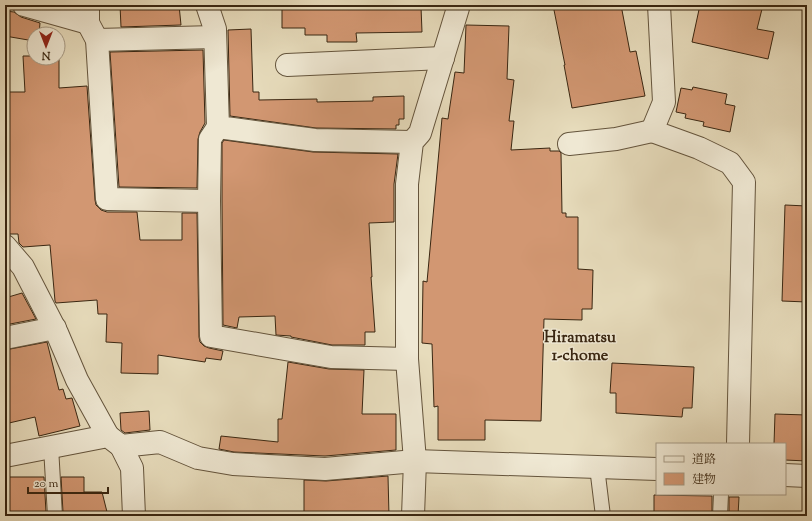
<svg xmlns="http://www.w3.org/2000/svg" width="812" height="521" font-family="'Sorts Mill Goudy','Noto Serif JP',serif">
<rect width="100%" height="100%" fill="#e7dcbc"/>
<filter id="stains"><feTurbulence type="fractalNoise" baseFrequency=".005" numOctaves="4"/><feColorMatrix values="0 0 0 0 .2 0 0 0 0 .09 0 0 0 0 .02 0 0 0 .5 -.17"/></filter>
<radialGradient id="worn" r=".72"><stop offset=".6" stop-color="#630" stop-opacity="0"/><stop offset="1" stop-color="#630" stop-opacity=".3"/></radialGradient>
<g fill="#d29772" stroke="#392611">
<path d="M120 5H179L181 25 121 27Z"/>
<path d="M282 5H356V8L421 7 422 32 356 33 357 42H327V35H305V28H282Z"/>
<path d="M553 5H621L630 52 636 51 645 96 572 108 564 65H565Z"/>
<path d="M700 5H763L757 29 774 32 768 59 692 42Z"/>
<path d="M5 11 14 12 21 17 40 23 39 34H34V41L5 36Z"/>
<path d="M466 25 509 26 507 79 514 80 509 121H514L511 150 550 148V151H559L561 153 562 213H566V217H578V269L593 270 592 309H582V320L544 319 541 421 485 420V440H438V406L434 407 432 344 422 343 423 281 427 282 442 118 448 119 455 72 464 73Z"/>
<path d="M251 29 253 92H259V100L317 99V102L373 101V97L404 96V119H399V125H396V129L316 128 230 116 228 30Z"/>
<path d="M203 50 205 123 200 132 198 139 197 188 119 187 110 52Z"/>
<path d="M23 56H34V58H58V56H59V88L87 86 95 200 96 205 101 210 107 212H137L140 240H182V213H197L199 337 200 342 204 346 209 348 223 351 221 360 206 358 205 362 158 355V374L121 373 122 343 106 342 107 314H98L97 300 56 303 55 301 50 245 23 247 19 243 18 234H9L7 205H5V92H25Z"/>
<path d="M693 87 727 94 725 104 735 106 730 132 703 126 704 122 685 118 686 114 676 112 681 88 692 90Z"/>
<path d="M224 140 313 152 398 154 394 184V222L369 223 372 277H371L375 332H365V345H332L291 337V336L276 335 275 316 239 317 237 328 223 325 222 201V143Z"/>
<path d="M785 205 807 206V302L782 301Z"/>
<path d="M22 293 36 319 5 325V298Z"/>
<path d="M47 342 59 390 63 389 66 399 72 398 80 426 39 436 35 417 9 423 5 407V350Z"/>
<path d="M288 362 329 369 364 370 362 414H396V450L325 456 234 452 219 449 221 436 278 442V419H282Z"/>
<path d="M612 363 694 367 692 408H683L682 417 616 413V393H610Z"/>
<path d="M149 411 150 430 125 433 121 430 120 413Z"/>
<path d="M775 414 807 415V461L785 460V444H774Z"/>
<path d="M388 476 389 516H304V480L326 481Z"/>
<path d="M5 477H44L46 512H5Z"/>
<path d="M61 477H84V492H102L108 516H75V512H63Z"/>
<path d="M654 495 712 496V516H654Z"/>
<path d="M729 497H739L738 516H729Z"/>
</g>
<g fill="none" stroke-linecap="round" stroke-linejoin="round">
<g stroke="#64543c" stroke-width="16">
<g id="lane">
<path d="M51 447 55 516"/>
<path d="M597 467 603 516"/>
<path d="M720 516 721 494"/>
</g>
</g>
<g stroke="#64543c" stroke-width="24">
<g id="street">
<path d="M24 5 88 23"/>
<path d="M88 5V23L97 40 107 199 209 201"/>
<path d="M207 5 215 29 218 127 315 140 412 142"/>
<path d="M659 5 664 102 652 131 699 148 730 163 744 182 738 444"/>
<path d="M97 40 215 37"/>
<path d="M287 65 443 58"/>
<path d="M218 127 210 139 209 201 211 336 331 357 407 359"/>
<path d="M569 144 616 139 652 131"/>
<path d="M5 246 23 267 57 333 77 380 108 436"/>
<path d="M5 338 55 328"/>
<path d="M121 446 132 468 134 516"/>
<path d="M5 456 108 436 121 446 160 442 198 458 233 464 325 469 415 461 657 469"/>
<path d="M785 475 807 476"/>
<path d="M413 516 415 461 407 359V184L412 142 420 133 458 8 457 5"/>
</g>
</g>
<use href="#lane" stroke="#efe8d3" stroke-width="14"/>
<use href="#street" stroke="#efe8d3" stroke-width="22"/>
</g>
<g text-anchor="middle" stroke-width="3" stroke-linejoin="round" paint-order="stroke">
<g font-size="16" font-weight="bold" fill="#392611" stroke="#efe8d3">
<text x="580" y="342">Hiramatsu<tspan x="580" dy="18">1-chome</tspan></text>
</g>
</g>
<rect width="812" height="521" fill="none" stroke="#e7dcbc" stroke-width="20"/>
<rect x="6" y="6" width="800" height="509" fill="none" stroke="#392611" stroke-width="2"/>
<rect x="10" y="10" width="792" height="501" fill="none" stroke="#392611"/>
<rect x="656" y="443" width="130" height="52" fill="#efe8d3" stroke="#a69a85"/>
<rect x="664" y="456" width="20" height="6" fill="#efe8d3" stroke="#a69a85"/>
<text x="692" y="463" font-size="12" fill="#392611">道路</text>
<rect x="664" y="473" width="20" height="12" fill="#d29772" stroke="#a69a85"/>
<text x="692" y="483" font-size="12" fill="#392611">建物</text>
<g transform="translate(46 46) rotate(180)"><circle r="19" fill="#efe8d3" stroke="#a69a85"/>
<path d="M0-3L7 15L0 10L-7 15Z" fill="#8f2418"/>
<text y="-6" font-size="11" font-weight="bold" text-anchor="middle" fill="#392611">N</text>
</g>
<path d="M28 487v6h80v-6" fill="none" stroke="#392611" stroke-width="2"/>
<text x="34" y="487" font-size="12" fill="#392611" stroke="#efe8d3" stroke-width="3" paint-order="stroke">20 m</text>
<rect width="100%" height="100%" filter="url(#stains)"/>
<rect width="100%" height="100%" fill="url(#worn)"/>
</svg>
